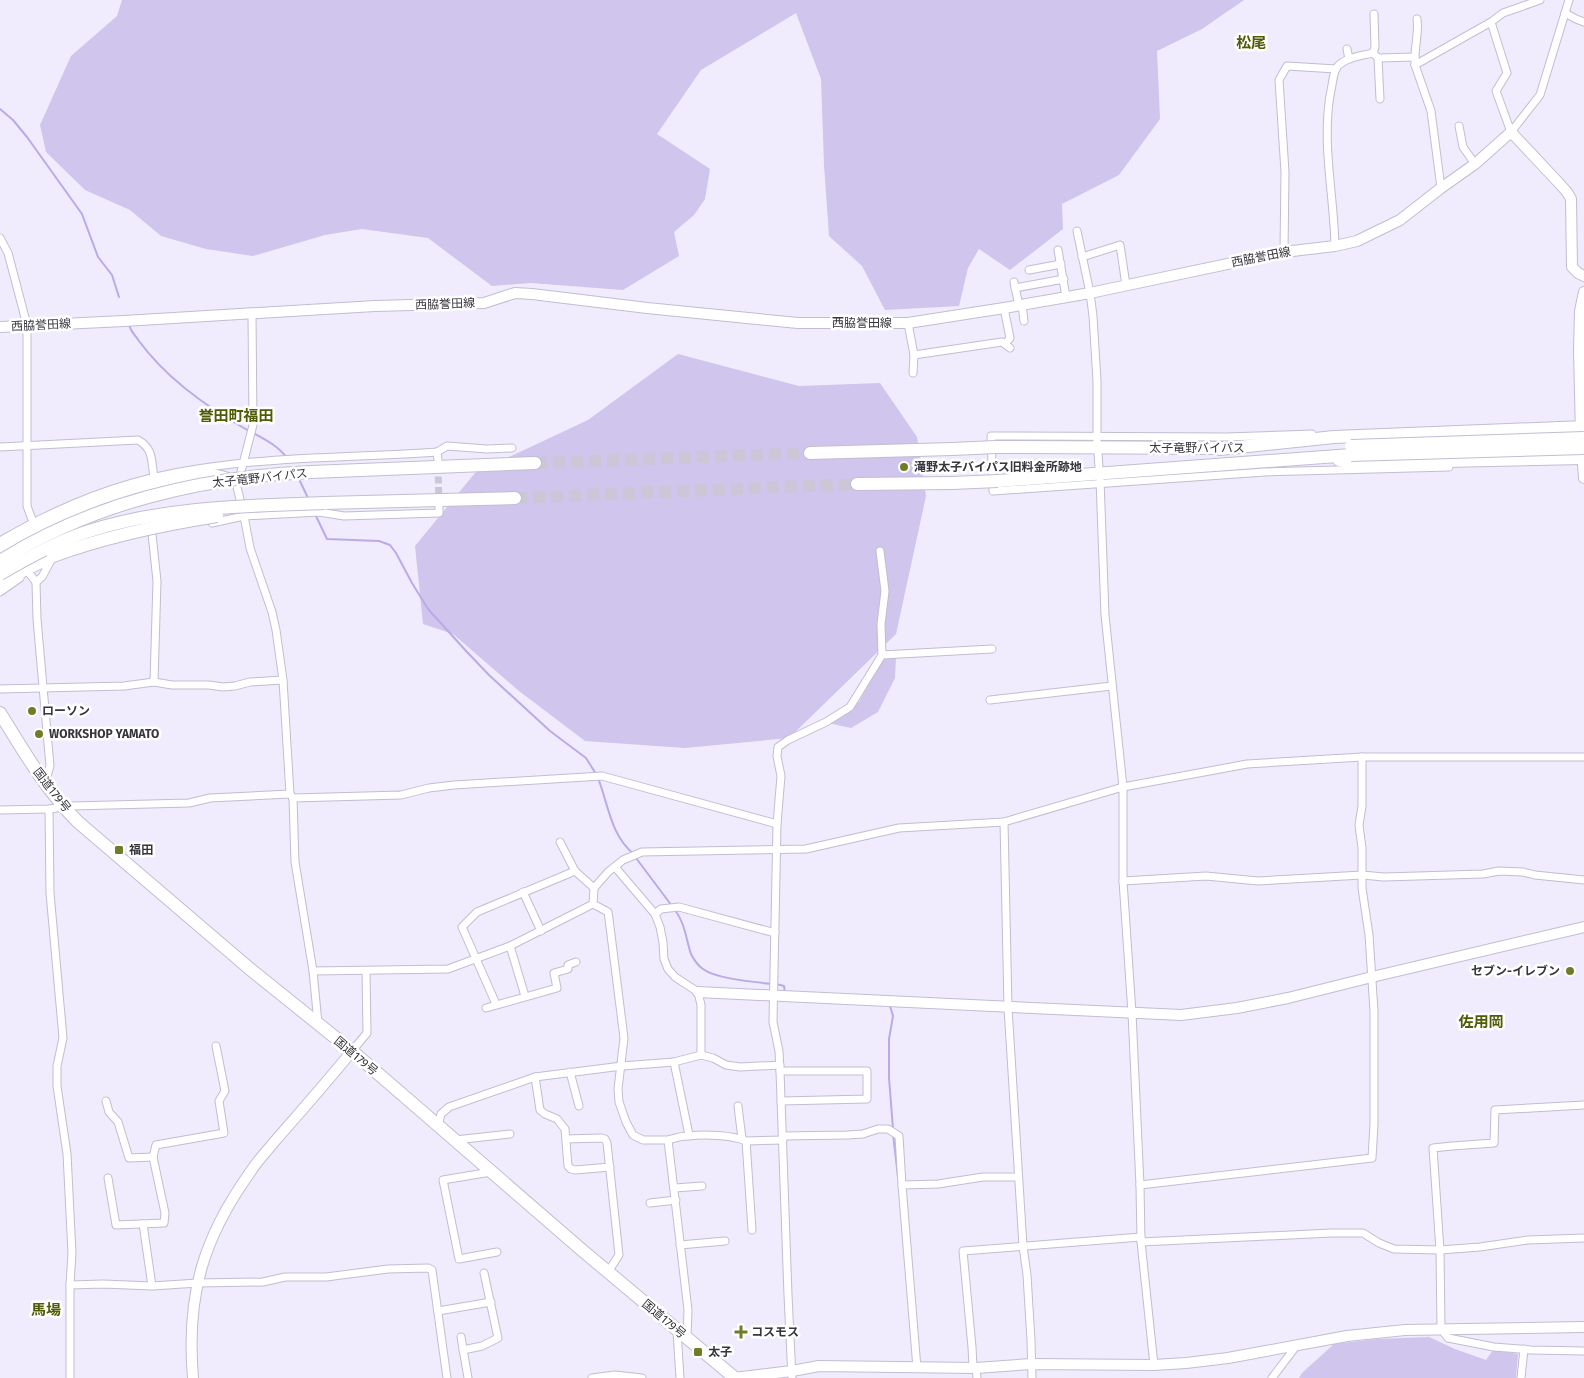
<svg xmlns="http://www.w3.org/2000/svg" width="1584" height="1378" font-family="'Fira Sans','Noto Sans JP',sans-serif">
<rect width="100%" height="100%" fill="#f0ecfd"/>
<g fill="#cfc5ed">
<path d="M122 0H1244L1202 29 1157 51 1160 119 1119 175 1062 204 1063 229 1010 270 979 249 968 268 959 306 885 310 862 266 829 236 824 165 821 79 796 13 701 70 657 134 710 169 705 199 694 215 674 232 679 256 623 290 531 283 492 286 428 238 362 229 325 235 253 256 206 249 161 236 130 210 85 190 46 152 40 125 71 56 117 16Z"/>
<path d="M678 354 799 386 880 383 917 437 926 496 896 634 789 738 685 748 585 741 519 691 453 634 423 624 415 546 475 473 588 420Z"/>
<path d="M883 657H896L895 678 878 712 851 728 828 723 859 702Z"/>
<path d="M1429 1337 1455 1349 1486 1360 1493 1350 1518 1354 1516 1378H1299L1302 1373 1334 1344 1377 1339Z"/>
</g>
<g fill="none" stroke-linecap="round" stroke-linejoin="round">
<g stroke="#bbaae7" stroke-width="2">
<path d="M0 109 13 120 27 137 82 214 98 257 112 275 119 297"/>
<path d="M129 324C130 331 135 335 139 341 166 378 208 408 249 431"/>
<path d="M253 433C266 440 278 446 287 458"/>
<path d="M298 477 308 498"/>
<path d="M315 514 327 539 379 541 390 545 396 553 412 583 428 609 467 652 489 675 550 731 586 758 596 774"/>
<path d="M598 778C608 803 611 837 634 854"/>
<path d="M636 858 672 906"/>
<path d="M675 910C685 923 686 939 691 954 694 960 697 965 703 969 716 979 755 982 772 984"/>
<path d="M776 984 784 986 785 993"/>
<path d="M890 1006 893 1016 889 1039V1078L893 1129"/>
<path d="M893 1134 898 1177"/>
</g>
<path stroke="#cbc7d7" stroke-width="7" stroke-dasharray="7 3.5" stroke-linecap="butt" d="M438 466 439 502"/>
<g stroke="#cbc7d7" stroke-width="12" stroke-dasharray="12 6" stroke-linecap="butt">
<path d="M535 463 810 453"/>
<path d="M515 498 857 484"/>
</g>
<g stroke="#c2bdd1" stroke-width="9">
<g id="street">
<path d="M1565 13 1576 19 1584 22"/>
<path d="M1491 22 1507 73 1496 91 1511 132 1540 95 1569 0"/>
<path d="M1347 49 1349 59"/>
<path d="M1373 53 1375 47 1374 14"/>
<path d="M1415 57C1415 45 1419 30 1417 19"/>
<path d="M1378 58 1380 99"/>
<path d="M1415 65 1491 22 1503 13 1540 0"/>
<path d="M1459 126 1463 147 1475 164"/>
<path d="M1077 231 1090 293 1093 316 1097 381V441"/>
<path d="M0 238 8 253 27 325V506L33 522"/>
<path d="M1335 246C1334 193 1320 138 1332 85 1333 79 1334 71 1337 67 1346 57 1361 56 1373 53L1378 58 1415 57V65L1431 111 1441 188"/>
<path d="M1058 250 1066 297"/>
<path d="M1284 252 1285 172 1279 80 1287 66 1336 69"/>
<path d="M1082 257 1120 245 1126 285"/>
<path d="M1029 270 1061 264"/>
<path d="M1014 282 1019 306"/>
<path d="M1015 288 1064 279"/>
<path d="M1022 305 1024 321"/>
<path d="M1004 308 1010 338 1005 344"/>
<path d="M252 314 253 425 237 487 244 516 250 548 272 612 276 630 283 680 290 794"/>
<path d="M908 323 914 355 913 373"/>
<path d="M914 355 1002 342 1010 348"/>
<path d="M1312 434 1226 437 991 436 993 491 1265 472 1449 467"/>
<path d="M0 447 138 440C154 449 151 461 154 477"/>
<path d="M437 452 438 460"/>
<path d="M1098 453 1099 468"/>
<path d="M1100 480 1105 615 1123 787V881L1132 1013 1140 1185 1141 1242 1154 1365"/>
<path d="M212 523 244 516 319 512 344 516 439 513V507"/>
<path d="M152 534 157 581 154 682"/>
<path d="M0 541C41 517 86 496 132 483 230 455 337 459 437 452L447 446 487 449 512 448"/>
<path d="M880 551 885 591 881 624 882 655"/>
<path d="M29 573 36 582 42 577 50 562"/>
<path d="M36 582 37 619 50 766 47 776 43 781"/>
<path d="M0 592 20 578"/>
<path d="M0 689 124 686 154 682 172 685H209L223 687 235 686 250 682 283 680"/>
<path d="M990 700 1112 686"/>
<path d="M293 798 295 862 313 971 318 1023"/>
<path d="M49 809 50 893 63 1038 57 1066V1086L67 1154 72 1253 70 1285V1378"/>
<path d="M0 810 49 809 72 806 189 803 210 798 290 794 293 798 401 795 429 788 454 785 602 776 777 824"/>
<path d="M1004 822 1008 1008 1023 1246 1027 1275 1031 1340 1032 1378"/>
<path d="M560 842 575 871 594 888"/>
<path d="M615 867 655 914 660 927 663 942 664 959 668 969 675 977 698 992 701 1005V1055"/>
<path d="M1123 881 1206 876 1258 881 1362 875 1384 877 1483 874 1499 871 1523 872 1535 875 1584 880"/>
<path d="M523 892 541 931"/>
<path d="M593 904 594 888 608 872 623 860 642 852 806 849 899 828 1004 822 1123 787 1247 764 1362 757H1584"/>
<path d="M593 904 608 912 609 919 624 1038 618 1089 619 1102 626 1122 633 1135 643 1140H668L688 1310 687 1337"/>
<path d="M655 914 661 909 679 907 775 933"/>
<path d="M510 946 525 996"/>
<path d="M313 971 448 969 510 946 593 904"/>
<path d="M496 1004 462 927 477 912 575 871"/>
<path d="M486 1008 557 988 554 973 568 969V965L576 962"/>
<path d="M352 1051 367 1033 366 971"/>
<path d="M674 1062 689 1135"/>
<path d="M780 1071H867V1099L781 1101"/>
<path d="M570 1072 579 1106"/>
<path d="M535 1077 540 1110 545 1114 557 1119 565 1129 568 1166 571 1169 575 1170 610 1167"/>
<path d="M106 1101 109 1112 118 1122 129 1158 153 1157"/>
<path d="M1584 1105 1495 1110 1494 1143 1452 1146 1433 1148 1440 1250 1441 1329 1448 1338 1494 1347 1531 1350 1584 1351"/>
<path d="M738 1106 742 1139"/>
<path d="M438 1127 441 1114 449 1107 535 1077 622 1066 674 1062 701 1055 713 1058 726 1065 740 1067 780 1065"/>
<path d="M783 1136 847 1135 863 1134 878 1129H888L899 1136 902 1185 938 1184 983 1177H1018"/>
<path d="M566 1139 601 1138 605 1139 607 1143 619 1255 608 1272"/>
<path d="M455 1140 510 1134"/>
<path d="M668 1140C675 1138 681 1136 688 1136 703 1134 733 1135 746 1141L783 1140"/>
<path d="M746 1141 752 1230"/>
<path d="M491 1172 443 1180 459 1259 497 1252"/>
<path d="M108 1178 116 1225 164 1223 165 1213 153 1157 156 1145 224 1133 219 1101 225 1091 216 1046"/>
<path d="M902 1185 917 1368"/>
<path d="M1140 1185 1372 1158 1374 1124V1011L1369 935 1362 888V848L1359 825 1362 806V757"/>
<path d="M675 1188 702 1186"/>
<path d="M650 1203 676 1200"/>
<path d="M143 1224 152 1286"/>
<path d="M1141 1242 1331 1233H1363L1379 1243 1394 1249 1440 1250 1480 1247 1528 1240 1584 1238"/>
<path d="M680 1245 725 1241"/>
<path d="M70 1285 103 1284 152 1286 198 1283 263 1282 285 1277H326L388 1269 428 1268 432 1270 447 1378"/>
<path d="M438 1311 491 1302"/>
<path d="M677 1331 680 1378"/>
<path d="M461 1337 468 1378"/>
<path d="M463 1350 482 1346 498 1338 484 1273"/>
<path d="M973 1367 972 1347 963 1251 1141 1237"/>
<path d="M976 1368 977 1378"/>
<path d="M592 1378 615 1375 642 1378"/>
<path d="M792 1378 788 1295 780 1071 779 1051 773 1022 777 824 781 776 777 756 778 747 788 740 826 722 850 707 882 655 992 649"/>
<path d="M1272 1378 1297 1345"/>
<path d="M1521 1378 1524 1349"/>
</g>
</g>
<g stroke="#c2bdd1" stroke-width="12">
<g id="secondary">
<path d="M0 327 124 321 375 306 484 303 515 293 532 294 647 308 798 323H908L1004 308 1090 293 1284 252 1335 246 1357 241 1400 220 1441 188 1475 164 1511 132 1557 181 1567 192 1571 199 1572 267 1578 273 1584 276"/>
<path d="M1581 435 1579 351 1580 311 1584 292"/>
<path d="M1582 452 1584 478"/>
<path d="M698 992 1181 1015 1237 1008 1288 998 1372 977 1584 927"/>
<path d="M193 1378C186 1295 203 1238 251 1171 258 1160 267 1151 275 1141 301 1111 327 1082 352 1051"/>
<path d="M734 1378 792 1371 819 1366 976 1368 1031 1364 1154 1365 1186 1363 1228 1358 1347 1336 1405 1330 1584 1327"/>
</g>
</g>
<g stroke="#c2bdd1" stroke-width="14">
<g id="highway">
<path d="M996 447 1229 448"/>
<path d="M1220 449 1334 437 1584 427"/>
<path d="M810 453 952 449"/>
<path d="M1339 460 1352 463 1584 458"/>
<path d="M311 472 535 463"/>
<path d="M998 481 1351 455"/>
<path d="M857 484 952 483"/>
<path d="M324 503 515 498"/>
<path d="M0 549C56 518 114 491 178 481 188 479 201 475 212 475 218 476 224 478 230 480"/>
<path d="M0 582 53 556"/>
<path d="M0 713C24 752 46 790 78 822L250 969 352 1051 583 1251 735 1378"/>
</g>
</g>
<use href="#street" stroke="#fff" stroke-width="7"/>
<use href="#secondary" stroke="#fff" stroke-width="10"/>
<use href="#highway" stroke="#fff" stroke-width="12"/>
<g stroke="#c2bdd1" stroke-width="14" stroke-linecap="butt">
<g id="highway-bridge">
<path d="M1351 446 1584 438"/>
<path d="M952 449 996 447"/>
<path d="M1351 455 1584 448"/>
<path d="M952 483 998 481"/>
<path d="M53 556C107 536 160 525 217 516"/>
<path d="M0 561C92 503 202 477 311 472"/>
<path d="M0 574C27 558 56 542 86 532 162 507 244 506 324 503"/>
</g>
</g>
<use href="#highway-bridge" stroke="#fff" stroke-width="12"/>
</g>
<g fill="#707c28" stroke="#fff" stroke-width="2">
<circle cx="904" cy="467" r="5"/>
<circle cx="32" cy="711" r="5"/>
<circle cx="39" cy="734" r="5"/>
<rect x="114" y="845" width="10" height="10" rx="2.5"/>
<circle cx="1570" cy="971" r="5"/>
<path d="M738.5 1324.5h5v5h5v5h-5v5h-5v-5h-5v-5h5z"/>
<rect x="693" y="1347" width="10" height="10" rx="2.5"/>
</g>
<g text-anchor="middle" stroke-width="5" stroke-linejoin="round" paint-order="stroke">
<g font-size="12" fill="#37353d" stroke="#fff">
<text transform="translate(1261 257) rotate(-11)" y="4">西脇誉田線</text>
<text transform="translate(445 304) rotate(-2)" y="4">西脇誉田線</text>
<text x="862" y="327">西脇誉田線</text>
<text transform="translate(41 325) rotate(-3)" y="4">西脇誉田線</text>
<text x="1197" y="452">太子竜野バイパス</text>
<text transform="translate(260 478) rotate(-6)" y="4">太子竜野バイパス</text>
<text transform="translate(52 790) rotate(52)" y="4">国道179号</text>
<text transform="translate(356 1056) rotate(40)" y="4">国道179号</text>
<text transform="translate(664 1319) rotate(40)" y="4">国道179号</text>
</g>
<g font-size="12" font-weight="bold" fill="#37353d" stroke="#fff" text-anchor="start">
<text x="914" y="471">滝野太子バイパス旧料金所跡地</text>
<text x="42" y="715">ローソン</text>
<text x="49" y="738">WORKSHOP YAMATO</text>
<text x="129" y="854">福田</text>
<text x="1560" y="975" text-anchor="end">セブン-イレブン</text>
<text x="751" y="1336">コスモス</text>
<text x="708" y="1356">太子</text>
</g>
<g font-size="15" font-weight="bold" fill="#515b06" stroke="#fff">
<text x="1251" y="48">松尾</text>
<text x="236" y="421">誉田町福田</text>
<text x="1481" y="1027">佐用岡</text>
<text x="46" y="1315">馬場</text>
</g>
</g>
</svg>
